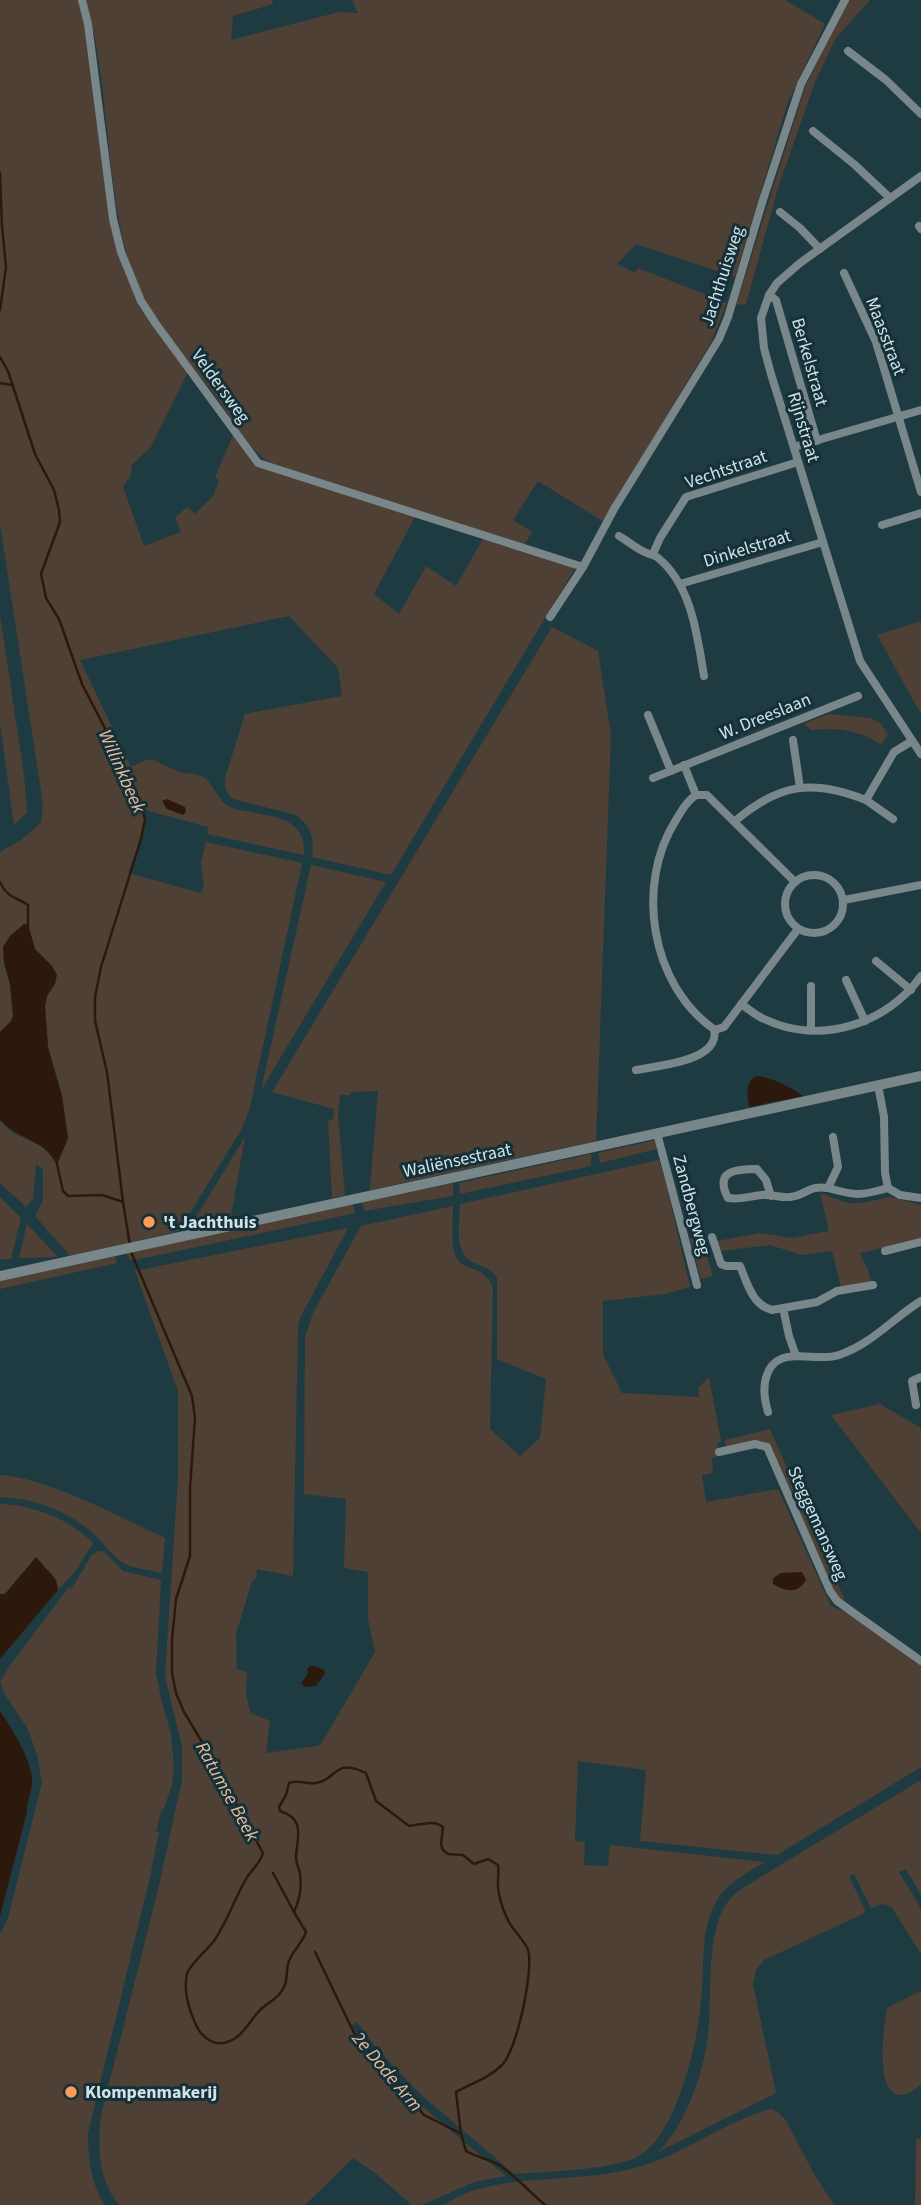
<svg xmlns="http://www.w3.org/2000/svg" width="921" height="2205" font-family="'Source Sans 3',sans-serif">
<rect width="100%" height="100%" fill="#1f3b42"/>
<g fill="#4f4036">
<path d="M0 0H79L83 10 105 164 127 275 189 370 151 447 131 466V475L123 487 144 546 181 532 175 518 187 507 195 514 213 496 219 480 215 477 234 433 251 456 286 475 415 517 374 594 399 614 426 566 456 586 483 539 575 568 391 875 312 857C315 839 311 826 296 815L234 799C226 794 224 787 225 778L245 714 342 696 338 668 289 616 80 660 131 767 146 760H153L179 772 198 775 206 778 222 801 229 807C262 818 307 811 304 855L207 834 208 827 145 810 143 832 128 873 201 893 204 884 201 863 206 842 302 863 249 1111 241 1130 179 1231 71 1257 35 1216 43 1201V1169L36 1164 33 1199 26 1207 0 1183V1120C3 1124 8 1129 12 1132 30 1143 46 1143 56 1164L68 1138 62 1096 48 1047 45 1006 47 996 51 990 43 957 35 949 27 924H24L10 936 4 963 10 984 13 1016 11 1021 0 1032V852L21 840 41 823 43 804 0 524Z"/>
<path d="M86 0H272L273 4 233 16 231 40 339 12 358 13 352 0H785L825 24 788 102 735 277 636 244 617 264 635 273 638 268 727 303 711 342 604 522 538 481 513 520 532 532 524 545 271 463C246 449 232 417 214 394 190 363 160 332 143 296 122 255 117 212 111 168 105 112 101 54 86 0Z"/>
<path d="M848 0H870L836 38 815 82 778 188 746 304 736 305 805 87Z"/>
<path d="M0 615 24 775 27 812 14 825 0 724Z"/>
<path d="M921 621V714L877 635Z"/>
<path d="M552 627 598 651 611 735 596 1141 370 1190 378 1091 351 1092 350 1095H340L338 1114 345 1195 332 1198 328 1121 333 1119 334 1109 272 1092Z"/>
<path d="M829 714 870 718 880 723 888 734 881 745C861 730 836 727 811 730L803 724Z"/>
<path d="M311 865 386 882 261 1090Z"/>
<path d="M245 1137 230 1220 189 1229 190 1227Z"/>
<path d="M656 1140 657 1149 600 1163 598 1153Z"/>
<path d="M591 1154V1166L460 1194 459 1183Z"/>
<path d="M659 1160 666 1183 690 1287 665 1294 603 1301V1355L622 1393 699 1397 698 1388 709 1377 721 1441 717 1444 719 1456 712 1458 713 1473 702 1475 706 1502 778 1489 831 1606C864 1618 893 1646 921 1666V1767L777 1855 640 1841 646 1770 578 1761 575 1841 585 1842 584 1865 608 1866 610 1845 765 1862C749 1872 725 1884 716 1902 701 1930 704 1960 702 1990 699 2032 690 2071 674 2109 665 2128 655 2148 635 2158 607 2170 546 2172 514 2174L419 2093 375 2046 357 2022 350 2027C393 2086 450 2130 506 2176L474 2182 422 2205H412L375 2173 353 2158 305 2205H119C98 2179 97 2148 101 2116L160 1881 182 1780V1746L165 1677 178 1477V1391L135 1271 348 1228 300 1318 298 1328 293 1576 257 1569 256 1579 252 1581 236 1634 237 1669 247 1672 246 1694 250 1713 270 1721 266 1753 317 1746 321 1744 375 1652 368 1619V1572L344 1568 346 1499 304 1494 305 1337 313 1313 361 1226 453 1206C453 1221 450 1243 456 1257 464 1273 483 1263 493 1288L490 1429 520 1456 540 1438 546 1379 497 1359V1278C491 1268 483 1267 473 1262 453 1254 460 1222 460 1204Z"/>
<path d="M453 1183V1196L364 1211 362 1202Z"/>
<path d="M820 1193 847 1203H861L891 1197 921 1205V1239L860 1253 869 1272 871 1282 841 1287 832 1251 802 1255 770 1245 720 1251 717 1241 760 1233 792 1238 829 1231Z"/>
<path d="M0 1197 21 1218 11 1259H0Z"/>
<path d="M353 1204 355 1213 150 1257 130 1260 126 1252Z"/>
<path d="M27 1224 58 1257 19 1258Z"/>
<path d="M701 1236 713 1276 701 1279 690 1238Z"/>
<path d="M114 1255 117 1263 0 1289V1281Z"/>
<path d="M880 1404 921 1428V1533L831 1415Z"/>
<path d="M770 1429 847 1605 835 1597 767 1447 726 1450 725 1440Z"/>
<path d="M0 1475C49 1478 119 1517 165 1538L162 1573C150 1570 136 1569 125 1564 112 1557 104 1543 94 1534 68 1511 34 1498 0 1497Z"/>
<path d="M0 1504C33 1505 70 1519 93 1543L74 1573 58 1590 56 1580 49 1570 22 1573 5 1594H0Z"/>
<path d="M99 1551H103L123 1571 161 1580 156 1672 161 1699 171 1734 174 1767 172 1785 164 1808 161 1811 156 1832H159L150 1877 88 2133C88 2159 91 2182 104 2205H0V1934L8 1919 42 1783 37 1755 28 1729 4 1693 0 1682 9 1667 69 1587 71 1589 73 1587 91 1556Z"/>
<path d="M921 1780V1895L906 1869 899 1872 921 1909V1954L891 1906 882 1904 871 1908 854 1874 849 1876 865 1910 863 1914 764 1960 756 1970 753 1985 776 2093 658 2152C685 2127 704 2072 708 2035 712 1997 707 1955 719 1918 724 1904 734 1893 746 1886Z"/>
<path d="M921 1991V2085C914 2089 909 2095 901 2095 874 2095 884 2026 887 2008Z"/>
<path d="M771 2109 779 2113 785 2119 814 2174 834 2205H443C452 2200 462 2194 472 2191 526 2174 584 2183 638 2167 685 2154 724 2121 771 2109Z"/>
<path d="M921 2138V2205H915L916 2139Z"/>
</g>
<g fill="#2d190b">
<path d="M167 799 185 807 186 812 183 815 167 809 162 801Z"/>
<path d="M24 924H28L35 949 52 966 57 975 55 984 47 996 45 1006 48 1047 62 1096 68 1138 57 1165C44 1138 19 1141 0 1120V1032L11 1021 13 1016 10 984 4 963 3 947 10 936Z"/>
<path d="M756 1076C771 1077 791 1087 803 1096L749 1107C748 1096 744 1083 756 1076Z"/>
<path d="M36 1557 56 1580 58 1590 0 1659V1594H5Z"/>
<path d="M802 1572 806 1580C798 1594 785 1592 773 1584V1578L781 1573Z"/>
<path d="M310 1666H315L324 1670 325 1674 316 1686 305 1687 301 1683 308 1674 307 1669Z"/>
<path d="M0 1711C12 1729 30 1757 32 1778 33 1790 27 1800 27 1812L0 1916Z"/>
</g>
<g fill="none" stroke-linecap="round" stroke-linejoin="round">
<g stroke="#2d190b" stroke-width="2.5">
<path d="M0 173 2 226 6 267 0 310"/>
<path d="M0 357 8 371 35 454 54 490 59 510 60 522 41 574 46 598 59 619 82 684 125 767 140 801 145 819 141 839 101 967 95 997V1021L107 1072 123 1202"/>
<path d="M0 383 12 385"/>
<path d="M0 882C8 899 15 896 28 905V927"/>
<path d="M57 1164 63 1191 68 1196 102 1195 123 1202 131 1252 192 1396 195 1418 190 1488V1556L176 1599 172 1640V1673L176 1693 184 1712 205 1747 263 1853C260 1864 251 1870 246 1879 234 1900 227 1922 214 1941 207 1950 190 1964 187 1974 183 1992 189 2009 196 2025 202 2038 215 2048 230 2041 242 2037 251 2019 260 2010 267 2003 278 1999 283 1989 288 1981 286 1973 288 1964 291 1952 302 1944 306 1932L294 1912C300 1899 302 1887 300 1874 299 1868 296 1863 296 1857 297 1838 306 1819 280 1811L279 1807 286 1795 289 1783C299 1779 307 1785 316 1783 338 1780 333 1757 366 1773L376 1801 409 1826C420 1825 435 1819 443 1827L441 1844 443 1850 448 1854 463 1855 474 1864 488 1859 498 1865C499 1872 498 1875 498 1881 497 1892 502 1908 507 1918 511 1929 524 1939 528 1950 534 1970 517 2050 502 2065 489 2078 472 2083 456 2092L461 2134 466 2151C478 2158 491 2159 502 2167 517 2178 531 2193 545 2205"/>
<path d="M273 1873 294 1912"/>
<path d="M315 1952 354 2033 424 2115 460 2133"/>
</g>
<g stroke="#79868a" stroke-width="8">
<path d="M82 0 88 24 113 219 121 252 141 301 156 324 258 463 583 567"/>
<path d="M848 51 886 80 921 114"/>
<path d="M813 131 855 165 890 198"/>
<path d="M921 176 800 263 777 283 769 295 761 318 764 348 771 374 860 661 921 754"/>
<path d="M780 212 800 228 820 249"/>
<path d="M919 226 921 229"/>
<path d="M844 273 876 342 921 492"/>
<path d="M769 295 776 300 817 441"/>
<path d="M794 447 921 410"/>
<path d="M882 525 921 513"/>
<path d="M619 536C628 541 638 550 647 553 650 555 654 555 657 557 692 585 697 635 704 676"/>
<path d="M653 554 660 538 686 497 798 462"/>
<path d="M680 584 823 542"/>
<path d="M550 617 583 567 614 509 719 339 728 317 762 203 801 84 845 0"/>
<path d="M648 715 671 771"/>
<path d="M793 740 800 788"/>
<path d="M684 765 696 795C687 801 682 810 676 820 635 884 650 985 715 1030L724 1027 798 929"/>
<path d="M653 778 858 696"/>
<path d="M696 795H707L795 882"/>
<path d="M866 800 893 819"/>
<path d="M735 821C780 783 813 779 866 800L894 752 912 741"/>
<circle cx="814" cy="904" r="29"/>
<path d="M844 900 921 885"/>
<path d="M876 961 911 990"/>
<path d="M846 980 865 1021"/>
<path d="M811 986V1030"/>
<path d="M741 1004C749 1009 756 1016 764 1019 820 1046 887 1024 921 976"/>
<path d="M636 1070C656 1066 705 1062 713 1041 715 1038 714 1034 715 1030"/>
<path d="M878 1085 884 1117 885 1173 888 1188 900 1195 921 1198"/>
<path d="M657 1133 697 1285"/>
<path d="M833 1137 838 1167 828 1188C856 1196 860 1196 888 1188"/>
<path d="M771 1196 766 1180 757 1169C735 1169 714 1171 728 1198 740 1200 751 1196 762 1195 771 1194 781 1198 790 1197 807 1195 808 1185 828 1188"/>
<path d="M712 1237 721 1264 726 1266H740C747 1282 752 1305 772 1310L817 1302 837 1291 873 1285"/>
<path d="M885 1251 921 1242"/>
<path d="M783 1308 789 1336 796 1356"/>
<path d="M916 1405 912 1381 921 1377"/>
<path d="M768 1412C764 1398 762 1384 769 1370 782 1345 817 1363 839 1355 872 1344 893 1318 921 1301"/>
<path d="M719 1452 755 1444 767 1447 830 1591 837 1601 921 1661"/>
</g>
<path stroke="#79868a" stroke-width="10" d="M0 1276 921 1076"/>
</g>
<g fill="#fe9c57" stroke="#143038" stroke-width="2.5">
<circle cx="149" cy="1222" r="7"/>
<circle cx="71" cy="2092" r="7"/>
</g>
<g text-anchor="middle" stroke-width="6" stroke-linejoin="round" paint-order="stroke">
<g font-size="18" fill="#d2e2e7" stroke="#143038">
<text transform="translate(722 276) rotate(-72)" y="6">Jachthuisweg</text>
<text transform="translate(886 336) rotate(69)" y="6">Maasstraat</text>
<text transform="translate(810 362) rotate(74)" y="6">Berkelstraat</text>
<text transform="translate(221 386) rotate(54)" y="6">Veldersweg</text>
<text transform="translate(804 427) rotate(73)" y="6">Rijnstraat</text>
<text transform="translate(726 469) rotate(-19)" y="6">Vechtstraat</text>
<text transform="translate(747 548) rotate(-17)" y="6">Dinkelstraat</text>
<text transform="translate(765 716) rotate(-22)" y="6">W. Dreeslaan</text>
<text transform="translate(457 1160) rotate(-12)" y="6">Waliënsestraat</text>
<text transform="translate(692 1205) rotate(75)" y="6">Zandbergweg</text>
<text transform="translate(818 1523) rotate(66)" y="6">Steggemansweg</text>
</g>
<g font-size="18" font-weight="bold" fill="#d2e2e7" stroke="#143038" text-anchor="start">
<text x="163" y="1228">'t Jachthuis</text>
<text x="85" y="2098">Klompenmakerij</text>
</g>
<g font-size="19" font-style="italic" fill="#ecbb9c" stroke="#143038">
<text transform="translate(123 771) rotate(66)" y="7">Willinkbeek</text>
<text transform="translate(228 1791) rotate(61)" y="7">Ratumse Beek</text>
<text transform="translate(388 2071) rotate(50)" y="7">2e Dode Arm</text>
</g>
</g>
</svg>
